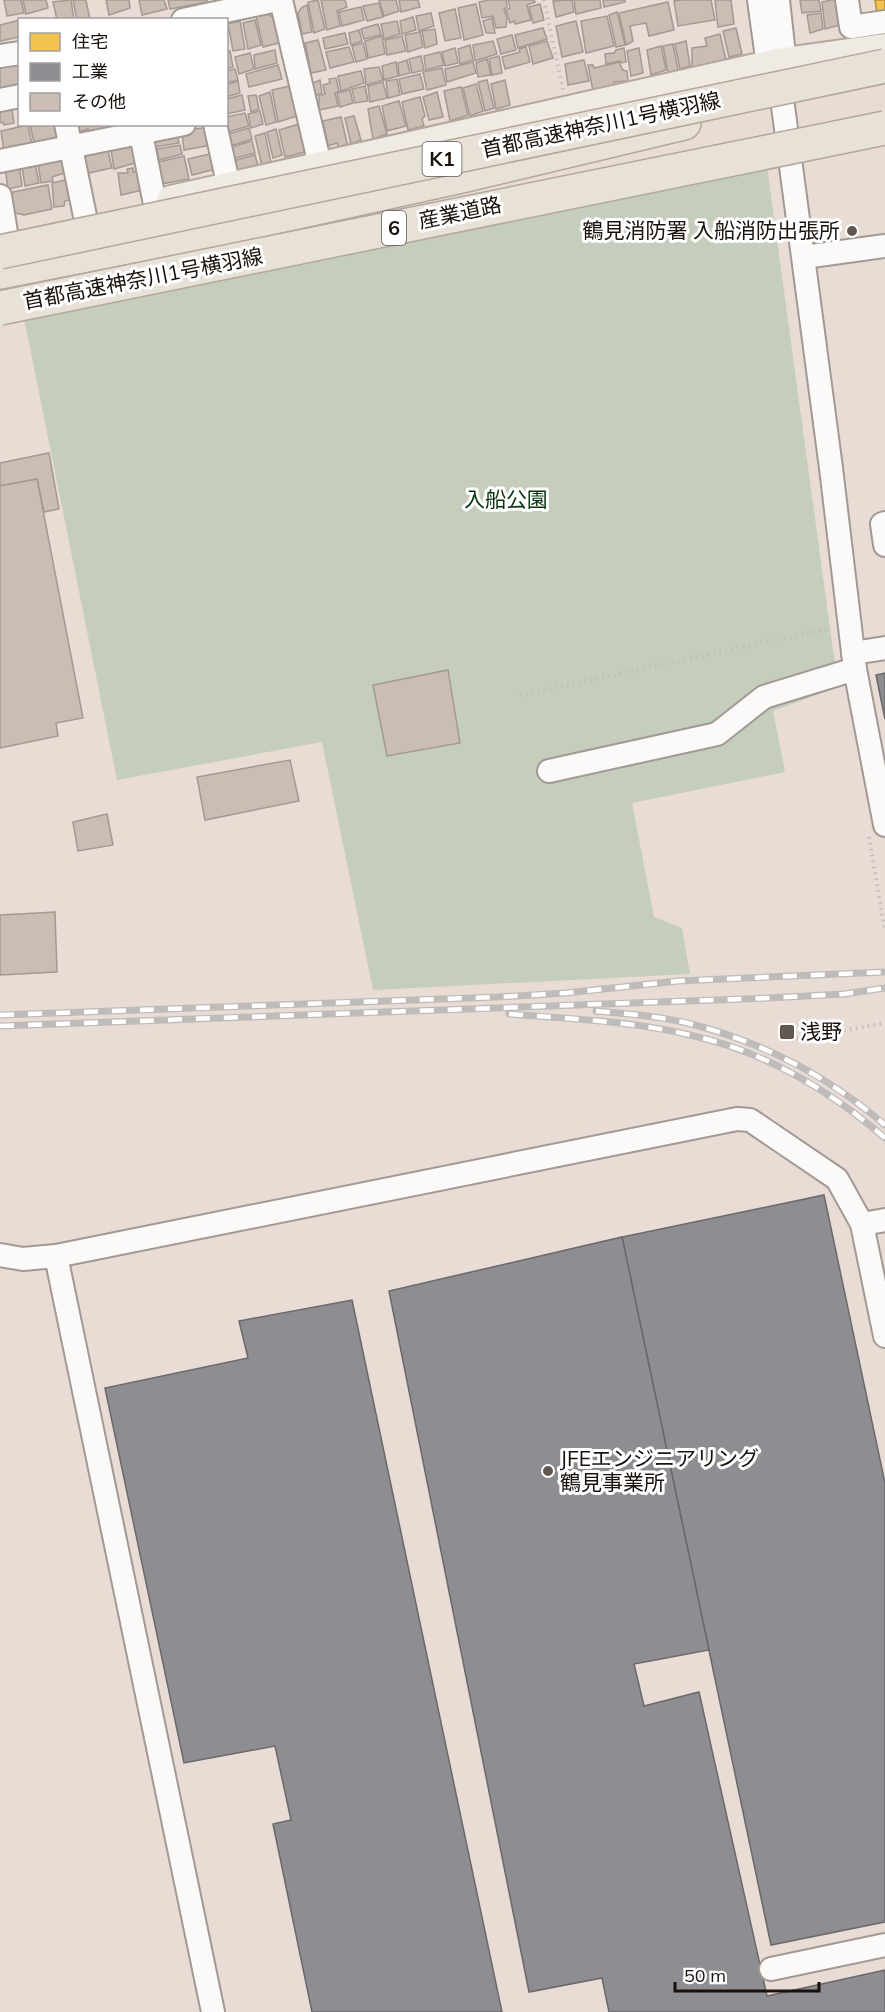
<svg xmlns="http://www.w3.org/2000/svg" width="885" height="2012" font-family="Mulish,'Noto Sans JP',sans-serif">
<rect width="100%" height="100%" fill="#e8dcd5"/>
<path fill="#c5cdbc" d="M765 152 838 687 773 711 785 772 632 803 654 917 682 928 690 974 373 990 322 742 117 780 21 303 379 212Z"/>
<path fill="#f2c14e" stroke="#b18c3a" stroke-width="1.5" d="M875 0H885V11L877 13Z"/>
<g fill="#8d8d92" stroke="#6a686a" stroke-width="1.5">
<path d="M885 673V719L876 675Z"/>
<path d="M824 1195 885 1483V1922L771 1945 622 1237Z"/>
<path d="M622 1237 709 1650 634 1664 644 1706 699 1692 767 1996 885 1970V2012H609L602 1978 529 1992 389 1291Z"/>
<path d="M352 1300 502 2012H312L273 1824 291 1820 275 1746 184 1763 105 1388 248 1358 239 1321Z"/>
</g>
<g fill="#cbbdb3" stroke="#a29994" stroke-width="1.5">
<path d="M4 0H21L24 13 7 16Z"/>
<path d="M23 0H46L48 8 26 14Z"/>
<path d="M71 0 74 20H57L53 2Z"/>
<path d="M73 0H86L90 20H77Z"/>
<path d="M106 0H129L130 8 109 15Z"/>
<path d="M139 0H164L167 9 142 15Z"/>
<path d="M168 0H207V2L170 9Z"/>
<path d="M318 0 325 29 314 33 308 2Z"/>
<path d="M321 0H345L347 7 337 11 340 26 327 30Z"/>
<path d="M379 0H396L399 11 384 16Z"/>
<path d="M399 0H418L420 7 401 12Z"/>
<path d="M489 0H506L507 7 504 9 507 19 506 27 496 28 493 16 482 18 479 2Z"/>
<path d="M508 0H534L535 2 527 5 531 20 515 24 514 21 510 23 506 10 510 8Z"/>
<path d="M572 0 574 12 556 17 553 1Z"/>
<path d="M574 0H600L601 8 576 14Z"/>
<path d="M603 0H625V2L604 7Z"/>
<path d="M683 0H711L715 20 678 26 674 1Z"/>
<path d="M715 0H731L734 24 718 27Z"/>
<path d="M800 0H819L821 11 802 13Z"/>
<path d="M831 0H836L840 25 825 29 822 2Z"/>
<path d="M668 2 674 30 649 36 646 23 630 26 633 41 626 45 619 13Z"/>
<path d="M379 3 383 17 367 21 363 6Z"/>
<path d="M476 4 483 35 464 40 458 8Z"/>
<path d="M540 4 544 20 533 23 529 7Z"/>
<path d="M307 5 312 32 302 34 298 13 302 7Z"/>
<path d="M361 7 364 20 342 26 339 12Z"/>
<path d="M455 9 461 38 445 41 439 13Z"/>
<path d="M617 12 625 45 616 47 609 15Z"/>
<path d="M431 13 434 26 419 31 416 16Z"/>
<path d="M821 13 823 29 810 33 807 15Z"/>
<path d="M266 14 273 17 279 43 263 47 256 16Z"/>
<path d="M607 16 614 46 586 53 581 21Z"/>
<path d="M413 17 416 30 402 34 400 21Z"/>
<path d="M492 18 495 33H486L483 21Z"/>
<path d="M20 20V37L0 41V25Z"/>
<path d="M255 20 261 45 248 49 243 23Z"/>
<path d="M240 21 245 49 233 51 228 24Z"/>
<path d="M397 21 400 34 384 39 381 24Z"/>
<path d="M576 21 583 52 562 57 556 26Z"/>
<path d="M378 24 381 35 364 39 361 29Z"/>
<path d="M543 28 547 39 518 48 515 35Z"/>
<path d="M736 28 742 54 729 57 723 31Z"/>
<path d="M435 29 437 44 425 48 422 31Z"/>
<path d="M359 30 362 41 351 45 349 33Z"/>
<path d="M420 32 423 47 408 52 405 35Z"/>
<path d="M345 33 348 44 325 49 323 38Z"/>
<path d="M720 34 726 60 692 67V48L707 46 705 38Z"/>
<path d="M512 35 516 50 501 54 497 39Z"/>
<path d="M382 36 385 54 368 58 365 41Z"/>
<path d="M402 36 406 51 387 55 385 40Z"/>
<path d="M318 40 326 70 311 73 305 43Z"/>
<path d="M493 41 497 54 475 61 473 45Z"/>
<path d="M547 41 553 58 533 64 529 46Z"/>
<path d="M686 41 690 66 680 69 675 44Z"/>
<path d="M363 43 367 59 356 62 352 46Z"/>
<path d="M673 44 678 70 668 73 663 46Z"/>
<path d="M470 45 473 60 460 64 458 49Z"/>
<path d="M661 46 666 70 651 75 647 50Z"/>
<path d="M349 47 354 62 330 68 326 52Z"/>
<path d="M526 47 530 62 505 69 502 57 520 52 519 49Z"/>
<path d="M455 48 458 63 445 66 442 52Z"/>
<path d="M624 48 626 62 621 63 620 61 606 64 605 54 614 53 616 50Z"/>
<path d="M639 48 643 73 631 76 627 51Z"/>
<path d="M275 50 277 63 255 69 254 55Z"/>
<path d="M230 51 233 67 226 69V52Z"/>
<path d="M440 52 444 65 426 70 424 56Z"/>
<path d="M250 53 254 69 239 74 235 57Z"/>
<path d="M421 56 424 70 412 73 409 59Z"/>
<path d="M499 56 502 73 492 75 489 59Z"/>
<path d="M487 59 491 75 478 77 476 63Z"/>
<path d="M407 60 410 73 399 76 398 63Z"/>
<path d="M584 60 589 81 568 85 565 64Z"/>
<path d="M396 62 398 76 384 80 382 66Z"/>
<path d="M473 62 476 73 447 82 445 69Z"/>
<path d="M619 62 623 70 627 71 628 81 614 82V85L593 91 588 65H593L594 68Z"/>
<path d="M20 64V92L0 96V68Z"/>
<path d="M278 65 282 79 249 87 246 74Z"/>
<path d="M379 67 383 80 366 85 364 69Z"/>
<path d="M442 68 446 85 427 90 423 72Z"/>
<path d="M235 69 238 80 226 83V71Z"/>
<path d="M361 71 364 83 341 91 338 76Z"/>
<path d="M420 74 424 89 402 94 399 79Z"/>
<path d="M336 78 339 91 335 93 338 106 319 110V96L325 94 323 85 330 83 329 79Z"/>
<path d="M397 79 400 95 388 98 386 81Z"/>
<path d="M320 80 322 93 315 96 313 83Z"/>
<path d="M487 80 494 108 485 111 478 82Z"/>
<path d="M505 80 510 105 496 109 491 84Z"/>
<path d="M238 81 240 93 226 97V85Z"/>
<path d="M383 82 387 98 370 102 368 86Z"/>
<path d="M476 84 483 111 470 116 463 88Z"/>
<path d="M290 86 297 116 278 122 272 90Z"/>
<path d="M365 86 368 101 355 103 352 89Z"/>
<path d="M461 87 468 115 450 121 444 91Z"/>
<path d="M350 90 353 103 340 107 337 93Z"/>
<path d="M270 92 276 122 266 125 259 96Z"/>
<path d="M437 92 443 117 429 120 423 97Z"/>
<path d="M242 95 245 110 226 114V99Z"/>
<path d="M256 95 259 109 251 112 248 96Z"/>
<path d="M420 97 425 116 422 119 424 126 408 130 402 102Z"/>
<path d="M399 101 406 126 387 131 382 106Z"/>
<path d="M11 104 14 123 4 125 3 122 0 123V106Z"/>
<path d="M379 106 387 134 373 139 368 109Z"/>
<path d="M260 111 263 124 251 128 248 114Z"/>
<path d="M245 113 249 126 227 132 226 117Z"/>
<path d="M354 116 361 140 351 144 345 118Z"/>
<path d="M341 117 348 147 339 149 337 143 328 146 323 121Z"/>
<path d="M30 124H55L57 139 34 143Z"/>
<path d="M78 124H101L102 132 89 135 88 129 79 132Z"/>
<path d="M299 124 305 152 285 157 279 130Z"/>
<path d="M28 125 32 144 4 151 1 131Z"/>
<path d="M209 127 212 145 184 150 182 131Z"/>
<path d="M249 128 252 139 230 146 228 134Z"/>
<path d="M276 129 282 155 273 158 267 132Z"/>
<path d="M265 133 271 163 262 166 255 136Z"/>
<path d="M177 134 179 143 155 147 153 140Z"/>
<path d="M252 141 255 153 232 159 231 147Z"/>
<path d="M135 144 139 162 114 169 111 150Z"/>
<path d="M180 145 182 154 159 160 157 149Z"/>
<path d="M108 151 112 168 84 174 82 155Z"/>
<path d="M214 153 216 169 192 175 188 159Z"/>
<path d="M255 155 258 166 234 172 233 161Z"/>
<path d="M184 156 189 179 161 184 158 162Z"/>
<path d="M65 157 68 172 52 177 53 181 41 183 38 163Z"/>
<path d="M35 163 39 183 25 186 22 166Z"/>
<path d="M19 164 22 186 8 189 5 167Z"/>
<path d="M133 168V172L144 170 147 189 121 195 118 173H128L127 169Z"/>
<path d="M69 179 74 199 65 201 64 206 54 207 52 183Z"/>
<path d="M48 185 52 209 24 215 16 213 11 208 8 193Z"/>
<path d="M49 453 59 509 44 512 37 479 0 486V463Z"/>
<path d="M37 479 83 718 56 723 58 736 0 748V486Z"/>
<path d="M448 670 460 743 387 756 373 685Z"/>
<path d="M290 760 299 801 205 820 197 777Z"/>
<path d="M107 814 113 845 78 851 73 822Z"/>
<path d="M55 912 57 972 0 975V915Z"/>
</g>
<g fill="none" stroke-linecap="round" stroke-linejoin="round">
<g stroke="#a29994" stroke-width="26">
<g id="minor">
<path d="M281 0 320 165"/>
<path d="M759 0 767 58 778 63"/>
<path d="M778 0 784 55 778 63"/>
<path d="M847 0 851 27 885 22"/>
<path d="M183 20 277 0"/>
<path d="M0 56 20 53"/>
<path d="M779 76 831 468 855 669 885 825"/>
<path d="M0 100 20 96"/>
<path d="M66 124 86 221"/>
<path d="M139 124 155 204"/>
<path d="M215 124 229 187"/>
<path d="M0 161 184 124"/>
<path d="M0 196 7 238"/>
<path d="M804 257 885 246"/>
<path d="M885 523 882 524 885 545"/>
<path d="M853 653 885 648"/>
<path d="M549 771 717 734 764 697 855 669"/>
<path d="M862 1224 885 1336"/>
<path d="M0 1255 23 1259 56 1256 737 1119 750 1120 837 1179 862 1224 885 1220"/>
<path d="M56 1256 213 2012"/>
<path d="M771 1969 885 1945"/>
</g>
</g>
<g stroke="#b3a79b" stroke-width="32">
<path id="major" d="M171 200 778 63 885 48"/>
</g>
<g stroke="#b3a79b" stroke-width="36">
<path id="highway" d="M0 272 225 228 462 176 684 123"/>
</g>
<g stroke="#c2bebc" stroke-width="4" stroke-dasharray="1.5 4.5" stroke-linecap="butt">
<path d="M544 0 563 90"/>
<path d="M520 695 831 628"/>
<path d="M869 837 885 931"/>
<path d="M791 1040 885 1023"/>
</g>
<use href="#minor" stroke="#fcfaf9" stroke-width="22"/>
<use href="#major" stroke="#f0eae4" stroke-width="28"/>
<use href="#highway" stroke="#e8e1d8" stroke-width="33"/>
<g stroke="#bebbb9" stroke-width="7">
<g id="rail">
<path d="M596 1011C628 1014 660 1016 691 1024 762 1042 829 1077 885 1125"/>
<path d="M509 1014C571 1019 634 1021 694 1036 765 1052 831 1091 885 1138"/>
<path d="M0 1015 498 997 566 993 678 981 885 972"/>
<path d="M0 1026 768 998 844 994 885 988"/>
</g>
</g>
<use href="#rail" stroke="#fff" stroke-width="4.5" stroke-dasharray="14" stroke-linecap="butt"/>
<g stroke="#b3a79b" stroke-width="36" stroke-linecap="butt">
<g id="highway-bridge">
<path d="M0 252 885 66"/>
<path d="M0 308 885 128"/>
</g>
</g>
<use href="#highway-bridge" stroke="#e8e1d8" stroke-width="33"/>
</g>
<g fill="#615852" stroke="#fff" stroke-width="2">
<circle cx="852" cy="231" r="6"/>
<rect x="779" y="1024" width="16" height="16" rx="3"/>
<circle cx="548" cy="1471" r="6"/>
</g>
<g text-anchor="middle" stroke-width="6" stroke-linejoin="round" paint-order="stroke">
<g fill="#fff" stroke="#5d5855" stroke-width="1.5">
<rect x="422.5" y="142" width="39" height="34" rx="4.5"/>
<rect x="382" y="211" width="24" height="34" rx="4.5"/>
</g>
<g font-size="20" font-weight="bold" fill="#18110c">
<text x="442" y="166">K1</text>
<text x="394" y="235">6</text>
</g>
<g font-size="21" fill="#18110c" stroke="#fff">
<text transform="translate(601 125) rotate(-12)" y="7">首都高速神奈川1号横羽線</text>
<text transform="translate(460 213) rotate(-12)" y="7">産業道路</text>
<text transform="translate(143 279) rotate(-11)" y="7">首都高速神奈川1号横羽線</text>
</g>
<g font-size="21" fill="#18110c" stroke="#fff" text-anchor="start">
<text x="840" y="238" text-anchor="end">鶴見消防署 入船消防出張所</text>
<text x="800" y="1039">浅野</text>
<text x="560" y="1466">JFEエンジニアリング<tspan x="560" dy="24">鶴見事業所</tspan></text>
</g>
<g font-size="21" fill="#08350d" stroke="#fff">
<text x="506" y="507">入船公園</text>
</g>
</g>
<rect x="18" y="18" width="210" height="108" fill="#ffffff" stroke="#a3a09e" stroke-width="1.5"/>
<rect x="30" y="33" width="30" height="18" fill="#f2c14e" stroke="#a3a09e" stroke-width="1.5"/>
<text x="72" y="48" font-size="18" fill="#18110c">住宅</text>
<rect x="30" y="63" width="30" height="18" fill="#8d8d92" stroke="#a3a09e" stroke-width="1.5"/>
<text x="72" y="78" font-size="18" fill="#18110c">工業</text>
<rect x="30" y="93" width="30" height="18" fill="#cbbdb3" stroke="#a3a09e" stroke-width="1.5"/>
<text x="72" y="108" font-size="18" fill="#18110c">その他</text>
<path d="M675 1982v9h144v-9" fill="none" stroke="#18110c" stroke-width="3"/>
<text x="684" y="1982" font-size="18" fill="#18110c" stroke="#ffffff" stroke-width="4.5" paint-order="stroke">50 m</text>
</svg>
